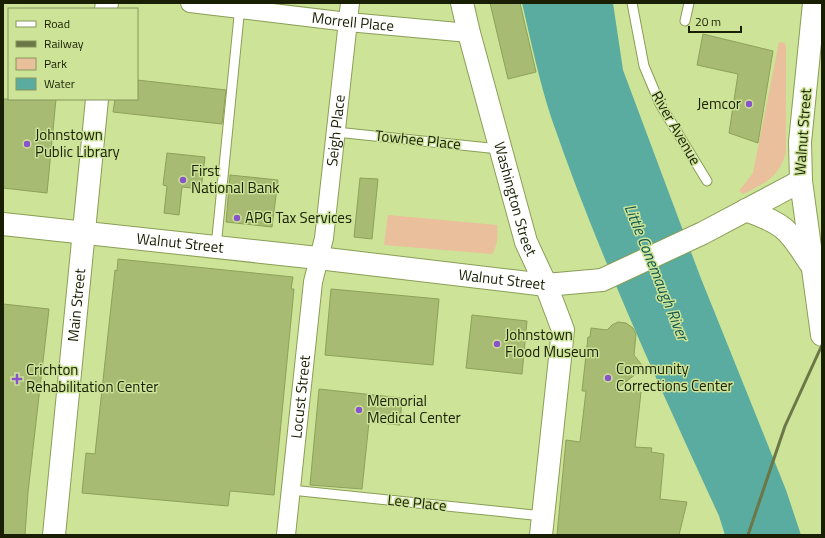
<svg xmlns="http://www.w3.org/2000/svg" width="825" height="538" font-family="'Titillium Web',sans-serif">
<rect width="100%" height="100%" fill="#cde398"/>
<g fill="#eabf9b">
<path d="M779 42 785 43 786 46V152C780 176 765 184 743 194L739 191 753 173Z"/>
<path d="M388 215 497 225C498 237 498 244 492 254L384 245Z"/>
</g>
<path fill="#59ac9f" d="M522 3H613L623 70 700 276 786 490 801 535H725L719 516C659 385 598 254 551 117 539 80 531 41 522 3Z"/>
<g fill="#a7bc72" stroke="#8da159">
<path d="M490 3H520L536 72 508 79Z"/>
<path d="M703 34 773 51 758 143 729 133 738 74 697 65Z"/>
<path d="M137 80 226 90 222 124 113 112 115 99H137Z"/>
<path d="M3 99H56L47 193 3 188Z"/>
<path d="M167 153 205 157 201 189 182 187 179 215 164 213 167 186 163 185Z"/>
<path d="M230 175 278 180 272 227 226 222Z"/>
<path d="M360 178 378 179 372 239 354 237Z"/>
<path d="M118 259 293 277 291 289H294L274 495 230 491 228 506 82 493 86 453 95 454 115 270 117 271Z"/>
<path d="M331 289 439 299 433 365 325 355Z"/>
<path d="M3 304 49 309 28 492 25 535H3Z"/>
<path d="M472 315 527 321 522 374 466 368Z"/>
<path d="M618 322 626 323 633 328 636 334 634 355 641 364 640 371 615 390 641 392 635 447 652 448 651 452 664 454 660 499 687 502 679 535H557L566 440 580 442 586 391H582L588 337H590L591 328 607 330 612 325Z"/>
<path d="M319 389 402 398 400 425 369 422 362 489 310 485Z"/>
</g>
<g fill="none" stroke-linecap="round" stroke-linejoin="round">
<g stroke="#8a9e56" stroke-width="11">
<g id="lane">
<path d="M632 3 644 66 660 104 707 181"/>
<path d="M685 21 689 3"/>
<path d="M336 132 499 149"/>
<path d="M216 247 240 6"/>
<path d="M291 490 543 516"/>
</g>
</g>
<g stroke="#8a9e56" stroke-width="20">
<g id="street">
<path id="s1" d="M190 3 348 22 469 33"/>
<path id="s2" d="M286 535 313 282 324 238 350 3"/>
</g>
</g>
<g stroke="#8a9e56" stroke-width="24">
<g id="secondary">
<path id="s3" d="M462 3 469 33 526 242 546 285 563 330 541 535"/>
<path d="M106 9 107 3"/>
<path id="s4" d="M3 224 318 258 546 285 602 280 703 233 801 181"/>
<path id="s5" d="M54 535 97 99"/>
</g>
</g>
<g stroke="#8a9e56" stroke-width="24">
<g id="primary">
<path d="M814 3 800 142 801 181 822 335"/>
<path d="M746 210C758 215 772 219 783 228 794 237 802 251 810 263"/>
</g>
</g>
<use href="#lane" stroke="#fff" stroke-width="9"/>
<use href="#street" stroke="#fff" stroke-width="18"/>
<use href="#secondary" stroke="#fff" stroke-width="22"/>
<use href="#primary" stroke="#fff" stroke-width="22"/>
<path stroke="#6a7746" stroke-width="3" d="M748 535 785 426 822 345"/>
</g>
<g fill="#8953ca" stroke="#cde398" stroke-width="1.5">
<circle cx="749" cy="104" r="4"/>
<circle cx="27" cy="144" r="4"/>
<circle cx="183" cy="180" r="4"/>
<circle cx="237" cy="218" r="4"/>
<circle cx="497" cy="344" r="4"/>
<circle cx="608" cy="378" r="4"/>
<path d="M15 373h4v4h4v4h-4v4h-4v-4h-4v-4h4z"/>
<circle cx="359" cy="410" r="4"/>
</g>
<g text-anchor="middle" stroke-width="3" stroke-linejoin="round" paint-order="stroke">
<g font-size="15" fill="#181f02" stroke="#cde398">
<text dy="5" stroke="none"><textPath href="#s1" startOffset="164">Morrell Place</textPath></text>
<text transform="translate(676 128) rotate(60)" y="5">River Avenue</text>
<text dy="5" stroke="none"><textPath href="#s2" startOffset="408">Seigh Place</textPath></text>
<text transform="translate(803 132) rotate(-86)" y="5">Walnut Street</text>
<text transform="translate(418 140) rotate(6)" y="5">Towhee Place</text>
<text dy="5" stroke="none"><textPath href="#s3" startOffset="203">Washington Street</textPath></text>
<text dy="5" stroke="none"><textPath href="#s4" startOffset="178">Walnut Street</textPath></text>
<text dy="5" stroke="none"><textPath href="#s4" startOffset="502">Walnut Street</textPath></text>
<text dy="5" stroke="none"><textPath href="#s5" startOffset="231">Main Street</textPath></text>
<text dy="5" stroke="none"><textPath href="#s2" startOffset="139">Locust Street</textPath></text>
<text transform="translate(417 503) rotate(6)" y="5">Lee Place</text>
</g>
<g font-size="15" fill="#181f02" stroke="#cde398" text-anchor="start">
<text x="741" y="109" text-anchor="end">Jemcor</text>
<text x="35" y="140">Johnstown<tspan x="35" dy="17">Public Library</tspan></text>
<text x="191" y="176">First<tspan x="191" dy="17">National Bank</tspan></text>
<text x="245" y="223">APG Tax Services</text>
<text x="505" y="340">Johnstown<tspan x="505" dy="17">Flood Museum</tspan></text>
<text x="616" y="374">Community<tspan x="616" dy="17">Corrections Center</tspan></text>
<text x="26" y="375">Crichton<tspan x="26" dy="17">Rehabilitation Center</tspan></text>
<text x="367" y="406">Memorial<tspan x="367" dy="17">Medical Center</tspan></text>
</g>
<g font-size="16" font-style="italic" fill="#10574e" stroke="#cde398">
<text transform="translate(657 272) rotate(68)" y="6">Little Conemaugh River</text>
</g>
</g>
<rect width="825" height="538" fill="none" stroke="#181f02" stroke-width="8"/>
<rect x="8" y="8" width="130" height="92" fill="#cde398" stroke="#85955c"/>
<rect x="16" y="21" width="20" height="6" fill="#ffffff" stroke="#85955c"/>
<text x="44" y="28" font-size="12" fill="#181f02">Road</text>
<rect x="16" y="41" width="20" height="6" fill="#6a7746" stroke="#85955c"/>
<text x="44" y="48" font-size="12" fill="#181f02">Railway</text>
<rect x="16" y="58" width="20" height="12" fill="#eabf9b" stroke="#85955c"/>
<text x="44" y="68" font-size="12" fill="#181f02">Park</text>
<rect x="16" y="78" width="20" height="12" fill="#59ac9f" stroke="#85955c"/>
<text x="44" y="88" font-size="12" fill="#181f02">Water</text>
<path d="M689 26v6h52v-6" fill="none" stroke="#181f02" stroke-width="2"/>
<text x="695" y="26" font-size="12" fill="#181f02" stroke="#cde398" stroke-width="3" paint-order="stroke">20 m</text>
</svg>
